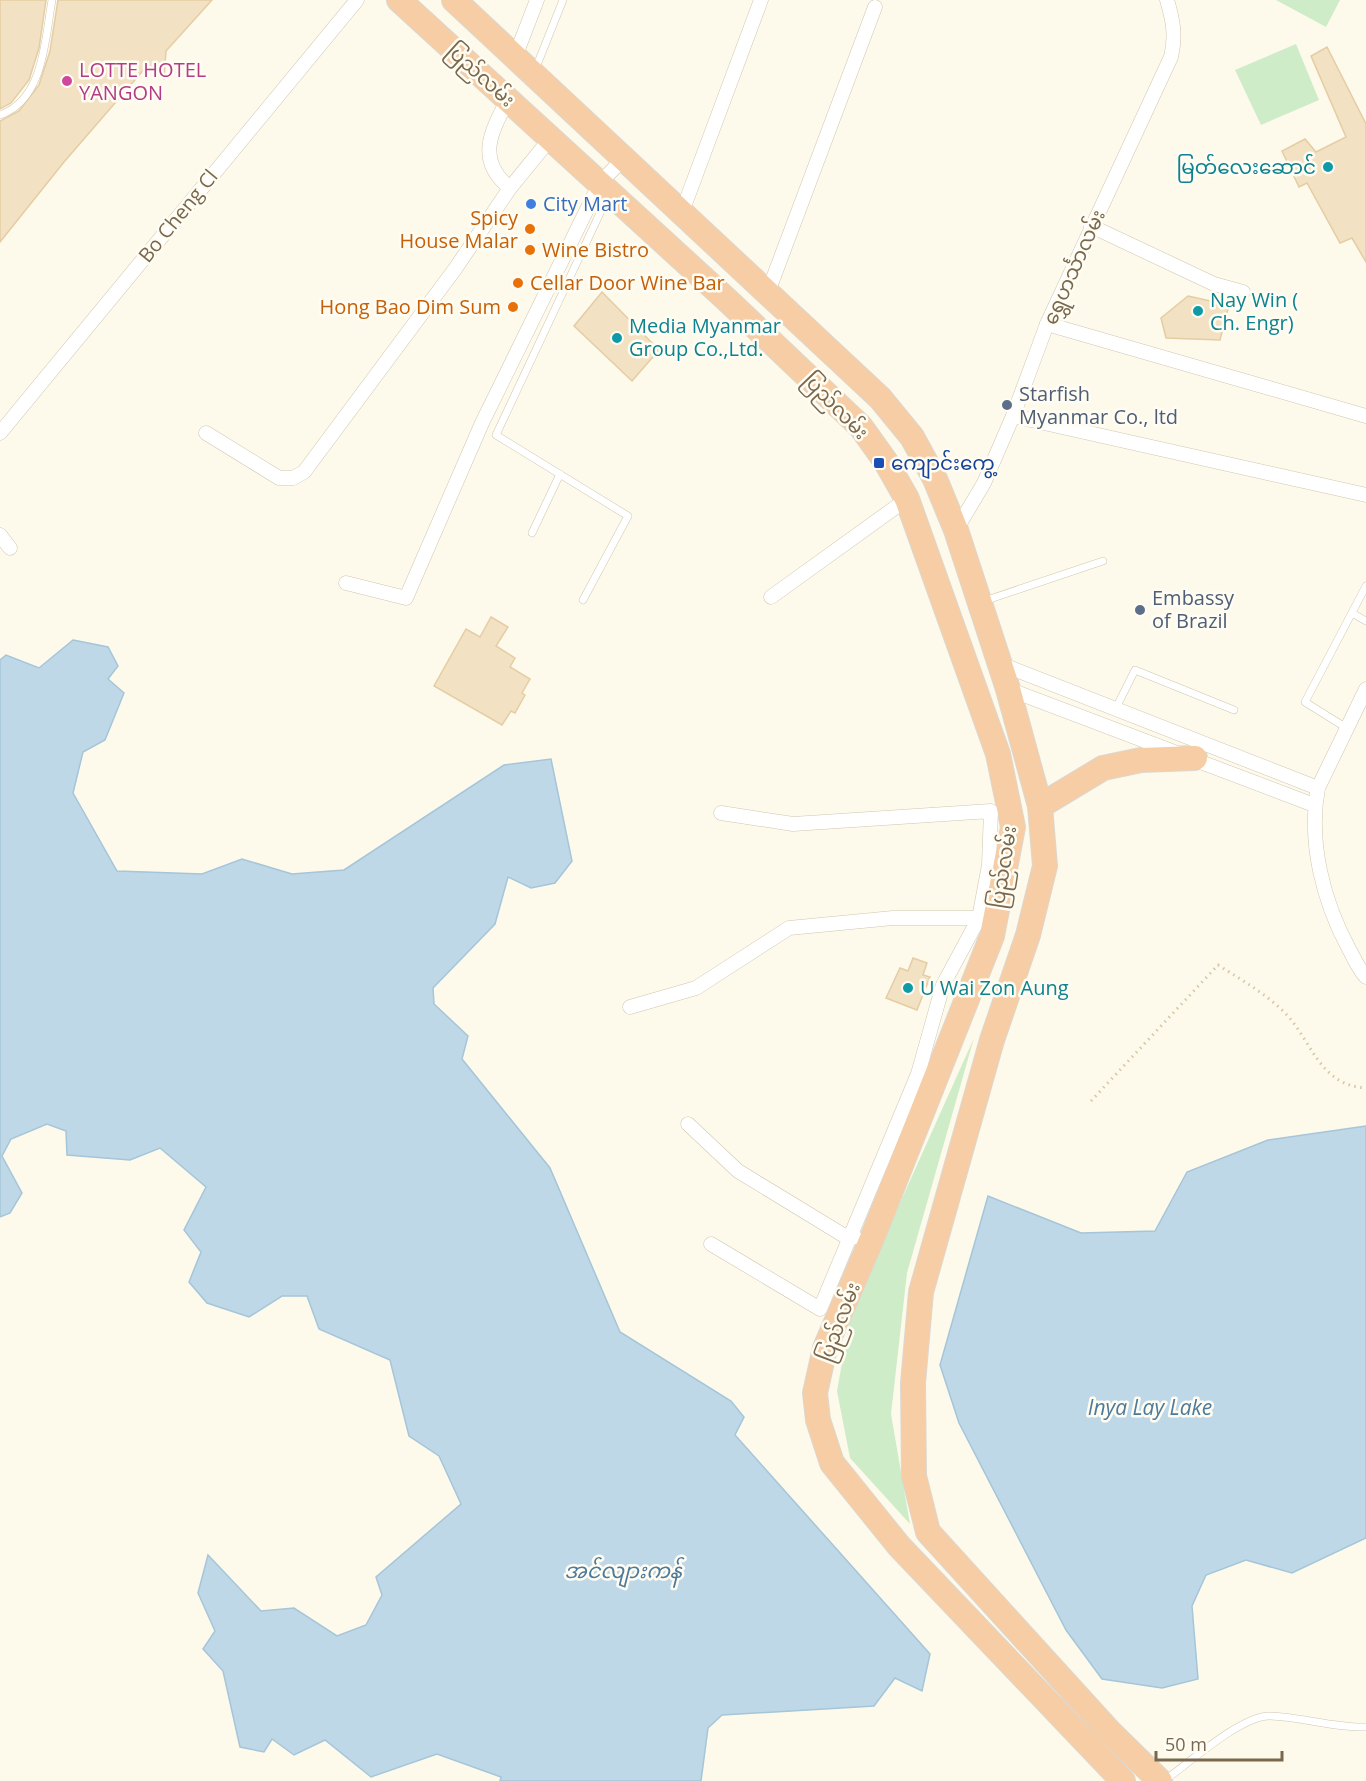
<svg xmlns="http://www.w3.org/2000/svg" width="1366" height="1781" font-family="'Open Sans','Noto Sans Myanmar',sans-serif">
<rect width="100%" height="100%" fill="#fdfaec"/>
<g fill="#cfecc9">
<path d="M1276 0H1340L1326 27Z"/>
<path d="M1296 44 1319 100 1261 125 1235 70Z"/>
<path d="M974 1038 907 1273 891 1414 910 1524 850 1458 837 1391 851 1312Z"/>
</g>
<g fill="#bfd8e7" stroke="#a5c5d9" stroke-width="1.5">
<path d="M73 640 108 647 118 666 108 679 124 693 105 740 83 752 73 793 117 871 202 874 242 859 292 874 344 870 504 765 551 759 572 861 555 883 531 888 508 877 495 924 433 988 434 1004 468 1036 462 1059 550 1168 620 1332 731 1401 744 1417 735 1435 930 1654 922 1691 895 1678 874 1706 722 1715 708 1728 701 1781H500L501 1777 437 1754 371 1777 325 1740 294 1755 272 1739 264 1752 240 1747 223 1671 203 1649 215 1631 198 1593 208 1555 261 1611 294 1608 337 1636 366 1625 382 1595 376 1577 461 1504 439 1456 409 1436 390 1360 319 1329 307 1296H282L249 1317 207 1303 189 1282 201 1252 184 1230 206 1187 160 1148 130 1160 67 1155 66 1131 47 1124 11 1139 2 1156 22 1193 10 1213 0 1217V660L6 655 39 668Z"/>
<path d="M1366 1126V1538L1292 1573 1246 1560 1206 1575 1192 1606 1198 1679 1162 1688 1102 1679 1066 1630 959 1423 940 1365 988 1196 1081 1233 1155 1231 1187 1172 1268 1140Z"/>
</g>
<g fill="#f2e1c3" stroke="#e5cda3" stroke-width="1.5">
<path d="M0 0H46L39 48 29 80 11 103 0 109Z"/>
<path d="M58 0H212L166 51 164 79 147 66 64 162 0 242V121L19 111 39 85 50 51Z"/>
<path d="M1327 47 1366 124V262L1352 238 1340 243 1307 183 1299 187 1282 151 1305 139 1316 152 1346 137 1311 56Z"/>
<path d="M602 292 659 350 632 381 574 326Z"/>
<path d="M1188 296 1229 305 1220 340 1166 338 1161 318Z"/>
<path d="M491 617 508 627 496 646 515 658 510 667 530 679 522 693 525 695 515 713 511 711 502 725 434 686 466 629 480 637Z"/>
<path d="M913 958 927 963 923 975 930 977 917 1010 886 998 900 968 908 971Z"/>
</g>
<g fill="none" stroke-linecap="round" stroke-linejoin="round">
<g stroke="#d0c6b0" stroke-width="8">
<g id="lane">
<path d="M535 70 563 0"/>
<path d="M0 115C44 100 45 39 52 0"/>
<path d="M532 533 560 474"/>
<path d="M583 600 628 516 496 435 608 196"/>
<path d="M984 601 1103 561"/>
<path d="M1352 613 1366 621"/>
<path d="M1116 708 1135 670 1234 710"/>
<path d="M1345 727 1305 702 1366 586"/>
<path d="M1165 1780C1189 1763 1242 1715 1270 1716 1302 1717 1334 1728 1366 1727"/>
</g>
</g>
<g stroke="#d0c6b0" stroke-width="15">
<g id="street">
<path d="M515 57 537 0"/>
<path d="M508 100C490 132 476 161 510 188"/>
<path d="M682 212 761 0"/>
<path d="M1091 226 1214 284 1243 292"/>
<path d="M768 292 875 7"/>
<path d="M1047 324 1366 416"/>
<path d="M1013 416 1366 495"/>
<path d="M0 433 357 0"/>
<path d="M206 433 279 478H293L304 472 455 269 510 188 550 139"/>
<path d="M956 530 984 483 1013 416 1047 324 1171 57C1176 36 1173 20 1167 0"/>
<path d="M0 535 10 548"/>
<path d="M346 583 406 598 482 423 600 183 625 157"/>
<path d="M771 597 907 499"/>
<path d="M998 663 1318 788"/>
<path d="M1008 689 1314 805"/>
<path d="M1366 689 1318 788C1308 842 1323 901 1349 949 1354 958 1359 970 1366 977"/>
<path d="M630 1007 696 988 789 928 893 918H979"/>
<path d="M688 1124 738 1171 848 1238 855 1237"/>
<path d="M711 1244 820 1309 918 1074 943 985 979 918 989 865 991 811 793 824 721 813"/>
</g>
</g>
<g stroke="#dcd8d1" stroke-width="26">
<g id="highway">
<path d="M399 0 726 299 861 427 886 462 907 499 998 754 1013 827 992 936 873 1236 825 1348 815 1393 818 1420 832 1463 899 1546 1123 1781"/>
<path d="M454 0 880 398 912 437 935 479 956 530 1008 689 1040 806 1045 866 1028 935 992 1040 921 1292 913 1383 914 1476 928 1532 1109 1731 1160 1781"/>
<path d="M1040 806 1103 768 1141 760 1195 758"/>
</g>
</g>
<path stroke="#d8c6a5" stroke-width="3" stroke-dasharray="1.5 4.5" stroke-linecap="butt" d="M1091 1101 1218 965C1240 979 1263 992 1282 1010 1312 1038 1317 1085 1366 1088"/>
<use href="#lane" stroke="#fff" stroke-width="7"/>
<use href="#street" stroke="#fff" stroke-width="14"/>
<use href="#highway" stroke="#f6cda4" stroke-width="24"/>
</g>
<circle fill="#d1479c" stroke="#fffdf3" stroke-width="2" cx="67" cy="81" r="6"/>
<g fill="#0f9aa8" stroke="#fffdf3" stroke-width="2">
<circle cx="1328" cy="167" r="6"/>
<circle cx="1198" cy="311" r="6"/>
<circle cx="617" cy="338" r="6"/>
<circle cx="908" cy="988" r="6"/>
</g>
<circle fill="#3f7fe0" stroke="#fffdf3" stroke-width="2" cx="531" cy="204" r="6"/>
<g fill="#e8710a" stroke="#fffdf3" stroke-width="2">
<circle cx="530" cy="229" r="6"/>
<circle cx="530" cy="250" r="6"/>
<circle cx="518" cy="283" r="6"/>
<circle cx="513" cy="307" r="6"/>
</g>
<g fill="#5c6f8a" stroke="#fffdf3" stroke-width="2">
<circle cx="1007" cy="405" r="6"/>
<circle cx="1140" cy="610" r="6"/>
</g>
<rect fill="#1a4fb4" stroke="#fffdf3" stroke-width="2" x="873" y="457" width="12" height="12" rx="3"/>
<g text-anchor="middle" stroke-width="5" stroke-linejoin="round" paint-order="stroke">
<g font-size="20" fill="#b23c85" stroke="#fffdf3" text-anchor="start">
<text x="79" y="77">LOTTE HOTEL<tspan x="79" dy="23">YANGON</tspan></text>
</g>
<g font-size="20" fill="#79684d" stroke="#fffdf3">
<text transform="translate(481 75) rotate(42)" y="7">ပြည်လမ်း</text>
<text transform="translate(178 216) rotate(-51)" y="7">Bo Cheng Cl</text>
<text transform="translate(1074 267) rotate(-66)" y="7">ရွှေဟင်္သာလမ်း</text>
<text transform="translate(836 406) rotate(46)" y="7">ပြည်လမ်း</text>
<text transform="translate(1003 867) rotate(-81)" y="7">ပြည်လမ်း</text>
<text transform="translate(839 1322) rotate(-69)" y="7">ပြည်လမ်း</text>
</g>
<g font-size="20" fill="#0d838f" stroke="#fffdf3" text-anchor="start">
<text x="1316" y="174" text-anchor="end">မြတ်လေးဆောင်</text>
<text x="1210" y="307">Nay Win (<tspan x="1210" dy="23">Ch. Engr)</tspan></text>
<text x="629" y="333">Media Myanmar<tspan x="629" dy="23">Group Co.,Ltd.</tspan></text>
<text x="920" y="995">U Wai Zon Aung</text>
</g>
<g font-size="20" fill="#366cbe" stroke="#fffdf3" text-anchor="start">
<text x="543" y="211">City Mart</text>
</g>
<g font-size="20" fill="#c56008" stroke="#fffdf3" text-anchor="end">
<text x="518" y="225">Spicy<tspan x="518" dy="23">House Malar</tspan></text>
<text x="542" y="257" text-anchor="start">Wine Bistro</text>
<text x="530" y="290" text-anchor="start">Cellar Door Wine Bar</text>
<text x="501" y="314">Hong Bao Dim Sum</text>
</g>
<g font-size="20" fill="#4e5e75" stroke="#fffdf3" text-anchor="start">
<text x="1019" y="401">Starfish<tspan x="1019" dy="23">Myanmar Co., ltd</tspan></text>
<text x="1152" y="605">Embassy<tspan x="1152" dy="23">of Brazil</tspan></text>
</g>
<g font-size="20" fill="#164399" stroke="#fffdf3" text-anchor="start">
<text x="891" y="470">ကျောင်းကွေ့</text>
</g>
<g font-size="21" font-style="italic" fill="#4d7a9b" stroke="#fffdf3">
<text x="1150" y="1415">Inya Lay Lake</text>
<text x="623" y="1578">အင်လျားကန်</text>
</g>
</g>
<path d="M1156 1751v9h126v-9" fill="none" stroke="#79684d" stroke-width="3"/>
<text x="1165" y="1751" font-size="18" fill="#79684d" stroke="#fffdf3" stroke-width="4.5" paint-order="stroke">50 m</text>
</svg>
